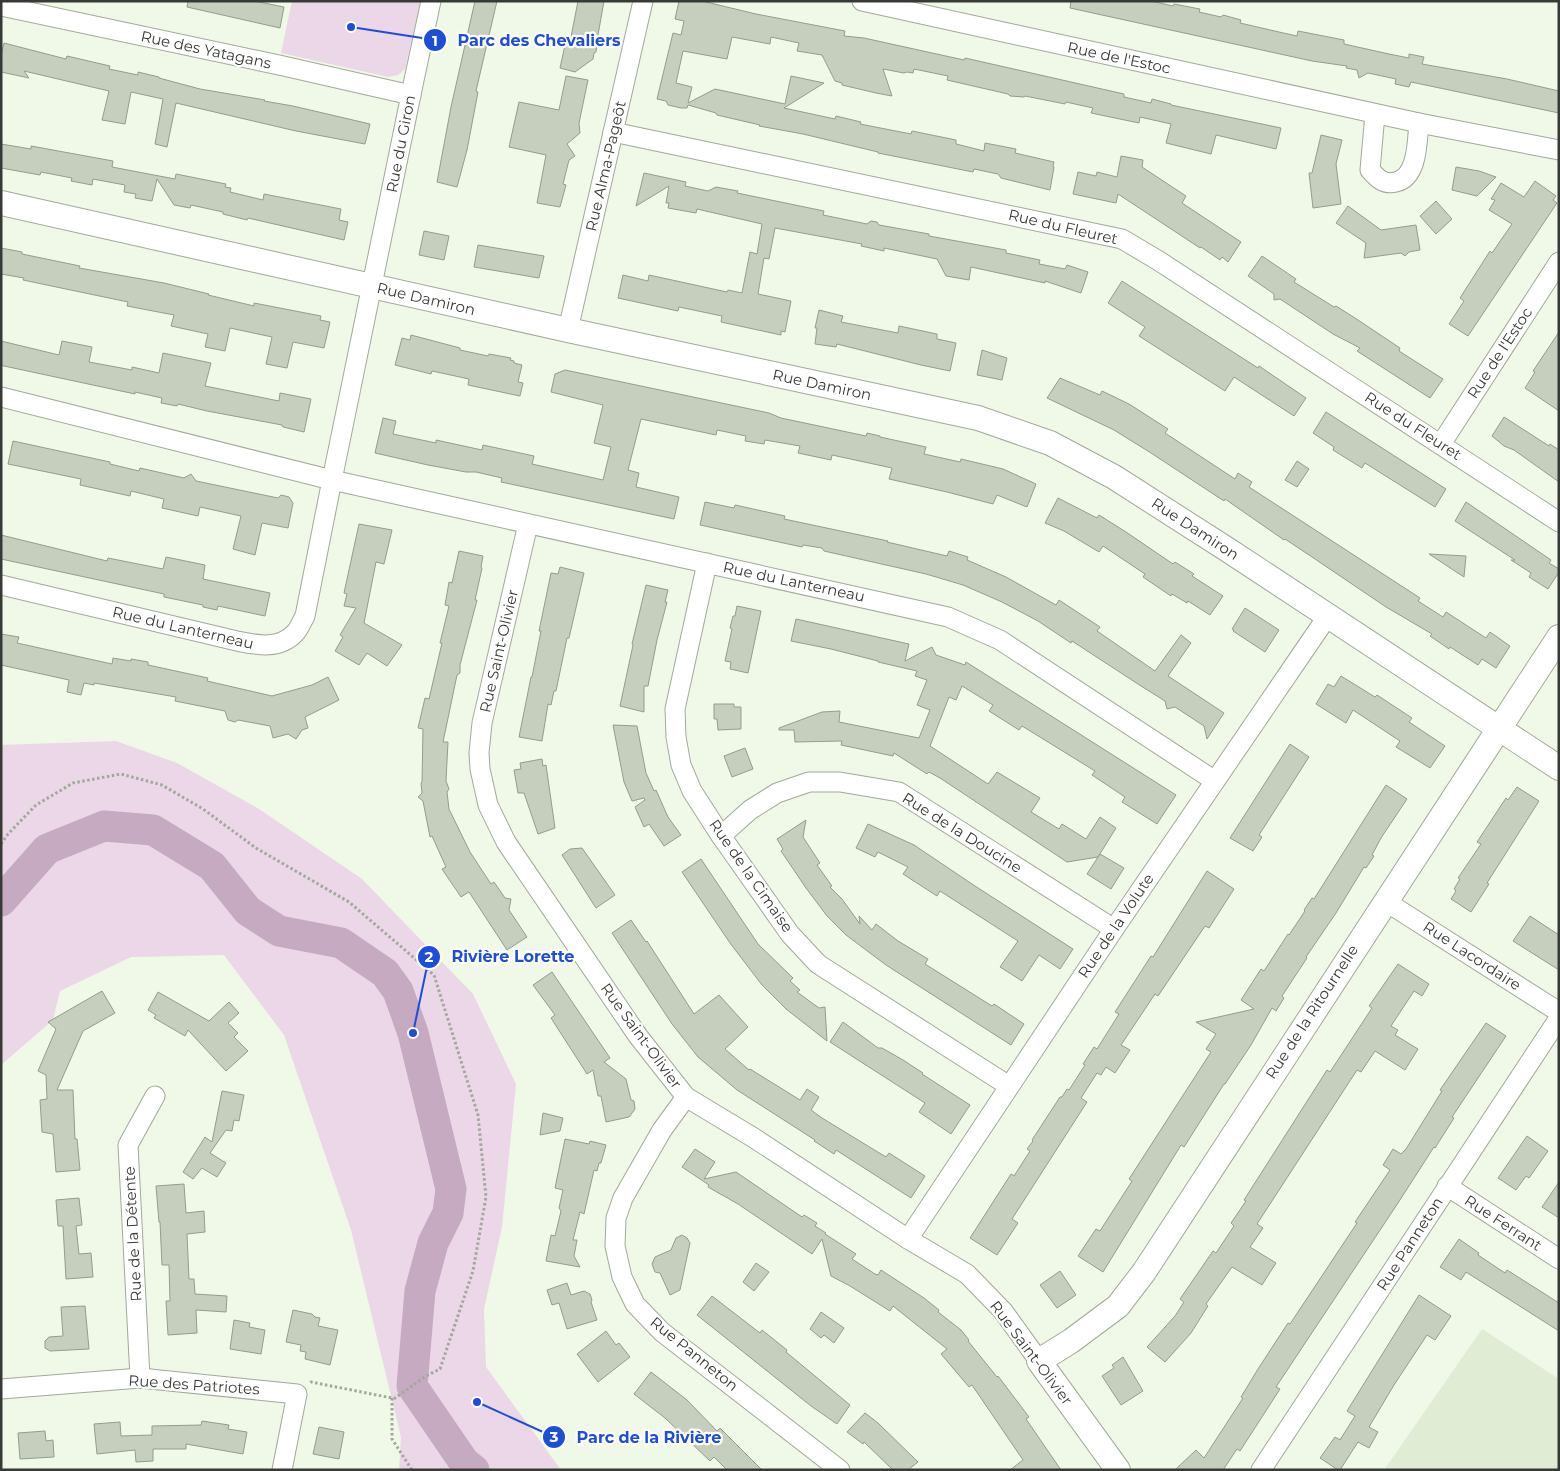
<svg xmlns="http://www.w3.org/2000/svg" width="1560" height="1471" font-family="Montserrat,sans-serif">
<rect width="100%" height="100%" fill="#f0f8e7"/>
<path fill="#e1ecd5" d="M1482 1329 1559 1379V1470H1384Z"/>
<g fill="#ebd7e7">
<path d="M292 1H421L405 69 398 75 388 77 281 53Z"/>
<path d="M116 741 177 763 259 809 362 879 473 994 516 1084 502 1227 484 1309 486 1367 561 1470H399L401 1437 351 1230 284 1035 224 955 131 957 60 991 53 1020 1 1065V745Z"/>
</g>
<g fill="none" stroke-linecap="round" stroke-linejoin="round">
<path stroke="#c6aac1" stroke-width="31" d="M1 901 47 849 104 826 153 830 212 866 248 911 279 931 341 943 385 973 398 991 413 1033 451 1189 448 1213 433 1243 420 1291 412 1386 464 1462 474 1470"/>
</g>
<g fill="#c6cebe" stroke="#949c8c">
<path d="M188 1H254L284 7 280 28 187 7Z"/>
<path d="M475 1H497L476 91 478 92 467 150 457 187 437 182 451 107Z"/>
<path d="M578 1H604L598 35 596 52 594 53 593 59 575 72 560 68 567 36 571 37Z"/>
<path d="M679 1H702L756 14 845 31 844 36 864 38 964 60 965 58 1124 94V97L1151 103 1152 99 1171 104V105L1281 128 1276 149 1216 135 1211 154 1166 143 1171 124 1140 117 1139 123 1091 113 1093 108 1066 102 1065 104 1025 96 1024 97 1010 96 1008 94 947 80 948 76 914 69 913 73 907 72 904 73 883 69 892 96 876 93 842 85V83L835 81 822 55 797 51 799 43 771 37 770 44 732 37 727 59 683 51 676 83 692 87 688 103 715 89 785 104 791 76 824 83 784 108 835 119 836 116 861 122 860 124 911 134 912 131 956 140V144L984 151 985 143 1016 149 1015 153 1054 162 1053 166 1054 167 1050 190 1001 178 998 174 974 169 973 172 878 153V152L803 134 759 126 760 125 717 115 716 113 688 105 687 108H681L668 105 666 101 657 99 673 33 681 35 684 21 675 19Z"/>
<path d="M1071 1H1151L1173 6 1174 4 1200 9 1199 12 1221 17 1223 15 1241 20 1240 23 1279 32 1297 36 1298 31 1344 40V44L1389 54 1409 58V54L1424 57 1422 64 1507 79 1559 91V113L1411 82 1409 87 1395 84 1396 79 1368 73 1359 78 1357 70 1346 68 1347 66 1312 61 1070 8Z"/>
<path d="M4 43 66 59 67 56 110 66 109 69 138 75V72L159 77V78L200 89 265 100 264 101 293 106 370 124 365 144 296 131 176 103 167 147 155 144 163 99 131 92 125 124 102 120 109 91 24 71 29 78 1 72V55Z"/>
<path d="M566 76 588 80 579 123 580 133 567 144 575 156 569 160 563 184 566 185 560 207 537 203 546 155 509 147 519 102 559 110Z"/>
<path d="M1321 135 1342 140 1336 164 1341 204 1313 208 1309 173H1312Z"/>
<path d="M1 144 31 149V146L113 161 112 167 175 179 176 174 226 184 225 187 231 188 230 192 263 200 264 194 341 209 339 220 348 222 344 240 248 218 247 220 223 214V212L191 205 190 208 174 205 157 179 152 201 135 198 136 194 124 192 125 185 93 179 92 185 71 181 72 178 41 172 40 175 1 168Z"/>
<path d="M1121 156 1143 160 1142 167 1186 196 1182 203 1241 242 1228 262 1222 257 1220 260 1201 247 1200 248 1118 194 1116 203 1073 194 1078 172 1096 176 1097 172 1117 177Z"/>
<path d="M1456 167 1479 171 1496 177 1477 196 1452 190Z"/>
<path d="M644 173 686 182 685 186 708 191 716 187 738 191 737 193 824 211 823 215 867 224 871 221 877 222 879 225 929 234V236L1006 250V253L1040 260 1039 264 1065 269 1067 265 1088 272 1081 293 1045 281V283L971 267 969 280 946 276 937 259 884 248V251L861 246 862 244 775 228 769 259 764 258 758 294 791 301 785 332 781 331V335L721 322 722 316 679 307 678 311 618 298 623 275 648 281 649 275 727 292 728 290 742 293 750 252 757 254 762 224 697 209 696 213 668 208 669 203H666L669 186 636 206Z"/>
<path d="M1535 181 1556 196 1553 200 1557 203 1468 336 1449 324 1464 301 1460 298 1490 251 1492 253 1512 224 1489 210 1495 200 1491 199 1501 183 1524 197Z"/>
<path d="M1436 201 1452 219 1436 234 1420 216Z"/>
<path d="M1348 206 1381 230 1416 225 1420 250 1409 252 1405 256 1401 253 1364 258 1366 243 1336 223Z"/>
<path d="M424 231 449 236 444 260 419 255Z"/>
<path d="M478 245 544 256 539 278 474 267Z"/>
<path d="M1 248 22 252V254L80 266 79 268 164 283 209 294 208 295 254 306V303L321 316 320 320 330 322 324 348 293 342 287 368 266 364 272 337 230 328 225 351 205 347 208 334 171 326 174 315 127 306 128 302 23 280 24 278 1 274Z"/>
<path d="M1262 256 1296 279 1294 282 1334 307 1336 306 1355 318 1400 348 1399 351 1443 379 1430 398 1357 351 1360 348 1333 334 1280 299 1274 300V294L1248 276Z"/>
<path d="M1122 281 1258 368 1259 366 1306 398 1294 416 1234 377 1225 391 1139 336 1145 327 1108 303Z"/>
<path d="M819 310 843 316 841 322 898 333 899 326 937 334V339L956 343 950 371 921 365 837 344 836 347 815 344 817 328H815Z"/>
<path d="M1559 332V411L1525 388 1535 372 1533 371Z"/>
<path d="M411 335 460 348V350L488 356 489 354 511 358 510 360 514 361V363L522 365 518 382 523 383 520 396 468 385 469 379 432 371 431 374 395 365 402 338 410 340Z"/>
<path d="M1 341 59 355 62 341 92 347 89 362 132 370V367L159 373 163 353 211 363 205 386 279 401 280 393 311 399 304 432 283 427 282 425 207 411 178 404 177 406 161 403 162 398 135 392V394L4 366 1 365Z"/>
<path d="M982 350 1007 358 1002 380 977 375Z"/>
<path d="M565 370 769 413 781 418 866 436 867 433 880 436V437L926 447 924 454 960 462 961 459 1003 469 1036 484 1027 507 997 495 993 504 947 492 889 479 892 468 832 455 831 460 798 453 800 446 765 440 764 444 745 441 746 436 717 430 716 435 641 419 628 470 639 473 636 487 679 497 674 519 501 482 502 478 476 472H466L428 465 375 453 383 418 396 421 393 434 436 443V440L482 450 483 445 534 456 532 464 603 480 611 447 594 443 603 405 551 392 555 374Z"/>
<path d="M1060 378 1100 395 1102 391 1129 404 1168 429 1165 433 1235 479 1238 473 1252 482 1249 487 1420 598 1418 601 1443 617 1446 612 1486 638 1490 632 1510 646 1496 668 1482 659 1478 665 1450 647 1449 649 1430 636 1432 634 1386 607 1312 557 1285 539 1284 540 1225 499 1224 501 1151 453 1114 430 1047 398Z"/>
<path d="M1326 412 1446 489 1435 507 1365 463 1362 468 1333 450 1334 447 1313 433Z"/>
<path d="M1504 417 1549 446 1550 444 1559 450V482L1514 450 1504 446 1492 436Z"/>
<path d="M13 441 110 462V464L139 471 140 468 184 478 191 474 196 481 278 498 281 495 289 497 293 503 288 528 262 523 255 555 233 549 241 516 200 507 198 516 162 508 164 499 131 491 130 496 80 485 81 479 8 464Z"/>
<path d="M1297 461 1309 469 1297 487 1285 480Z"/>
<path d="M1058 498 1097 518 1099 515 1126 532 1173 564 1175 562 1194 574 1192 576 1223 596 1210 615 1188 601 1187 603 1172 594 1171 596 1143 577 1145 574 1103 546 1099 552 1064 531 1045 523Z"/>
<path d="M705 502 734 508 735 505 785 516 784 519 888 541 887 542 947 556 949 551 968 557 967 560 1006 577 1056 605 1059 600 1100 627 1097 631 1155 671 1181 635 1191 643 1168 676 1224 713 1207 739 1204 726 1175 707 1167 709 1165 701 1141 686 1072 641 1071 643 1038 621 1002 602 963 585 926 574 824 551 822 548 803 545 802 547 700 525Z"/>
<path d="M1466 502 1551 560 1549 563 1559 569V572L1548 589 1529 577 1531 573 1511 560H1515L1455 521Z"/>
<path d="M359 524 392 530 384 564 376 562 364 623 402 645 387 666 367 653 359 665 335 651 343 637 340 635 356 608 344 606 347 594 344 593Z"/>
<path d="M1 535 107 561 108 558 163 569 166 557 205 565 203 579 270 593 265 616 218 606 217 610 203 607V605L164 597V594L1 559Z"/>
<path d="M459 551 483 556 481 567 482 568 475 600H477L460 665V673L457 675 443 742H448L446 781 449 789 447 792 449 809 470 852 491 884 494 882 505 898 511 899 509 910 527 937 507 950 469 892 461 897 442 869 446 867 432 836 430 837 423 801 418 797 422 793 421 783 422 782 423 729 418 728 425 698 429 699 442 643H440L449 606 445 605 449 582 452 583Z"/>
<path d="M1429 554 1466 556 1464 577Z"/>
<path d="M560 567 584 573 569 638H567L556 691H554L551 705 548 704 542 741 519 737 531 677H532L541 631H539L551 573 558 574Z"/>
<path d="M646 585 668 590 665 602H667L657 640 648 686H644V712L620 706 633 645 632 644Z"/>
<path d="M737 606 761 611 748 673 730 669 731 662 725 661 732 629 730 628 733 616H735Z"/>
<path d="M1245 608 1279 630 1265 652 1233 631 1234 630 1232 629Z"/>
<path d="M796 619 909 644 905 661 932 647 936 655 965 665 966 662 1176 795 1157 824 1122 802 1125 797 1092 775 1095 771 1022 726 1019 730 989 711 993 705 962 686 956 700 949 697 930 746 988 784 997 772 1040 798 1031 812 1059 829 1062 824 1086 839 1100 817 1116 828 1098 857 1067 862 940 778 929 772 927 774 894 753 893 756 841 745 842 741 795 742 794 730H779V728L822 712 840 711 839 722 919 738 930 710 917 705 927 680 915 676 917 671 878 662V661L831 649 791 641Z"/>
<path d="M1 634 19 637 17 643 112 664 113 658 131 661V659L148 662V665L208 678 207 681 272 696 312 685 328 677 339 700 305 717 308 728 302 730 296 739 288 734 273 738 270 726 238 720 235 722 228 720 225 711 175 701 176 697 94 683V685L84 683 81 695 67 692 69 680 1 665Z"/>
<path d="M1341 676 1375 697 1377 695 1412 718 1409 722 1445 746 1430 768 1396 747 1400 741 1353 710 1346 723 1316 704 1328 684 1334 687Z"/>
<path d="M714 704H734V707H741V729L718 730 717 719H714Z"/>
<path d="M613 725 637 726 646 773 654 791 656 790 668 817 681 835 664 846 649 824 644 827 635 807 645 800 644 798 632 801 624 782Z"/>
<path d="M1290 744 1309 757 1259 835 1262 837 1253 851 1230 838Z"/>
<path d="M745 748 753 769 732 777 724 756Z"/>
<path d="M542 759 543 766 546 765 555 828 538 834 524 793H518L514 770 521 769 520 763Z"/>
<path d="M1386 785 1407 799 1381 838 1372 855 1374 856 1366 868 1364 867 1336 913 1306 957 1307 958 1282 996 1284 998 1276 1011 1272 1008 1251 1045 1225 1084H1224L1184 1147 1181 1145 1103 1272 1078 1256 1096 1229 1100 1231 1132 1181 1129 1179 1211 1052 1206 1049 1216 1034 1196 1022 1254 1009 1241 1000 1261 969 1264 971 1288 934 1289 935 1305 911 1304 910 1312 898 1314 899Z"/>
<path d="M1517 787 1539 801 1487 883 1489 884 1471 912 1451 899 1456 891 1454 889 1460 879 1458 878 1481 844 1477 842 1506 798 1508 800Z"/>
<path d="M806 820 803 837 820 863 817 865 832 886 830 887 842 899 860 924 859 916 872 930 876 924 898 941 928 959 925 964 992 1006 994 1004 1024 1024 1011 1045 886 965 846 935 827 916 806 888 781 851 783 849 777 839Z"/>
<path d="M868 824 914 845 975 886 1073 949 1060 969 1039 955 1022 981 1000 967 1018 941 940 891 937 896 903 874 908 867 878 852 875 857 856 848Z"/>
<path d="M582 848 615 895 596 908 562 855 570 849Z"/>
<path d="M1100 854 1124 868 1111 889 1087 874Z"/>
<path d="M701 859 758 944 793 978 790 981 800 990 797 992 819 1008 825 1007 827 1041 786 1009 762 985 730 943 682 872Z"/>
<path d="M1207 871 1234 889 1209 928 1205 926 1158 996 1155 994 1121 1045 1130 1050 1115 1073 1106 1067 1101 1075 1097 1073 1081 1098 1087 1102 1012 1219 1018 1223 997 1255 970 1238 1011 1174 1014 1176 1030 1151 1027 1149 1033 1141 1032 1140 1060 1097H1062L1067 1089 1069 1090 1085 1065 1083 1064 1094 1047 1097 1049 1119 1014 1115 1012 1151 956 1153 957Z"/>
<path d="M1530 916 1559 935V970L1513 941Z"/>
<path d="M631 920 646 942 647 941 694 1014 719 995 748 1027 725 1049 749 1070 750 1069 800 1100 807 1089 819 1097 811 1110 822 1118 886 1157 889 1153 925 1176 911 1198 836 1150 834 1154 814 1141 815 1140 737 1090 698 1057 672 1024 612 933Z"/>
<path d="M1398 964 1429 984 1422 996 1414 991 1391 1026 1398 1030 1395 1035 1418 1049 1405 1070 1375 1051 1361 1072 1357 1070 1257 1224 1263 1228 1250 1247 1276 1263 1262 1285 1232 1267 1206 1304 1208 1306 1191 1333 1165 1362 1147 1347 1175 1316 1184 1302 1180 1299 1213 1251 1216 1253 1234 1226 1231 1223 1246 1201 1244 1200 1327 1070 1330 1072 1372 1008 1369 1006Z"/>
<path d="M552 972 610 1058 604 1062 626 1079 631 1100 634 1101 635 1109 629 1117 606 1122 601 1096H598L593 1070 587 1074 551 1018 555 1015 533 985Z"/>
<path d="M102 991 115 1013 83 1031 57 1090H73L75 1139H77L80 1170 56 1172 53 1134 42 1132 40 1100 47 1099 46 1075 38 1071 56 1029 48 1022Z"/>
<path d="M158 992 209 1021 229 1002 239 1013 228 1023 238 1033 234 1037 248 1051 226 1071 188 1030 185 1036 154 1018 156 1015 148 1010Z"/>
<path d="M843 1022 878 1048H882L903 1060 923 1073 922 1074 970 1105 951 1134 919 1112 925 1103 830 1042Z"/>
<path d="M1486 1023 1506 1036 1452 1117 1454 1118 1435 1148 1434 1147 1398 1203 1276 1387 1280 1389 1240 1451 1237 1449 1223 1470H1175L1196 1450 1204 1458 1243 1398 1241 1397 1258 1369 1288 1323 1290 1324 1357 1223 1355 1222 1390 1170 1383 1165 1393 1149 1401 1154 1406 1149 1442 1091 1440 1090Z"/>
<path d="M222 1091 244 1095 239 1121 234 1120 232 1131 226 1130 210 1153 226 1163 217 1177 202 1168 193 1179 183 1172 205 1137 212 1142Z"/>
<path d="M543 1113 563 1118 560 1131 540 1135Z"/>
<path d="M1527 1136 1548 1151 1529 1178 1526 1176 1516 1190 1498 1178Z"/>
<path d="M565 1139 589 1144 590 1141 606 1145 601 1163H599L597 1171 594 1170 584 1214 580 1212 573 1240H577L574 1256 580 1267 546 1261 551 1235 555 1236 561 1211 559 1208 563 1190 555 1188Z"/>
<path d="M695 1149 715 1162 704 1179 736 1172 802 1217 804 1215 817 1223 815 1226 826 1233 825 1234 856 1254 852 1259 875 1274 878 1275 881 1270 924 1298 939 1310 938 1312 961 1330 969 1340 968 1341 997 1377 998 1376 1029 1417 1026 1419 1061 1470H1010L1023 1460 972 1385 969 1387 941 1354 947 1349 893 1306 890 1311 850 1286 831 1276 822 1239 812 1254 738 1204 708 1187 709 1185 682 1167Z"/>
<path d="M1559 1182V1218L1542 1207Z"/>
<path d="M184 1184 186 1213 204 1211 205 1232 187 1234 189 1279H194L195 1294 227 1296 226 1312 196 1310 197 1333 168 1335 166 1301H170L169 1265H162L160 1222H159L156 1186Z"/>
<path d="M79 1198 82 1225 76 1226 79 1254 91 1253 93 1277 66 1279 63 1226H58L56 1200Z"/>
<path d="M682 1235 687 1238 690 1243 680 1290 670 1295 660 1273 655 1272 652 1264 655 1257 671 1250 676 1238Z"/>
<path d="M1459 1239 1479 1253 1478 1255 1505 1273 1507 1270 1559 1303V1331L1466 1272 1461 1280 1440 1267Z"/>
<path d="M756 1263 769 1272 754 1291 743 1282Z"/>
<path d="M1060 1271 1076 1295 1057 1308 1040 1285Z"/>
<path d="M567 1283 571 1295 584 1291 590 1294 592 1300 591 1302 597 1320 567 1329 559 1303 552 1305 547 1290Z"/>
<path d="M1419 1295 1451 1316 1435 1340 1427 1335 1394 1385 1369 1427 1378 1432 1369 1448 1358 1442 1340 1470H1338L1320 1458 1335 1437 1340 1440 1355 1416 1347 1411Z"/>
<path d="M712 1296 760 1333 762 1330 787 1350 786 1352 850 1405 837 1424 811 1406 697 1315Z"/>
<path d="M85 1306 89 1349 50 1351 45 1348V1341L49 1337 63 1336 61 1307Z"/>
<path d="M293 1310 312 1314 315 1317 320 1318 318 1326 338 1330 330 1365 305 1359 306 1352 300 1351 301 1345 286 1342Z"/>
<path d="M821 1312 844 1328 834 1343 824 1335 821 1338 810 1329Z"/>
<path d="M234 1320 250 1323 249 1327 265 1330 261 1354 230 1349Z"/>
<path d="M606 1331 616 1345 619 1343 630 1357 598 1382 577 1354Z"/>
<path d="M1123 1357 1143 1391 1121 1405 1102 1376 1114 1368 1112 1365Z"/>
<path d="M651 1372 687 1400 717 1431 720 1428 762 1470H727L714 1457 710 1461 665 1418 634 1394Z"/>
<path d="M865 1413 878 1423 918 1462 908 1470H893L864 1442 863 1444 847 1432Z"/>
<path d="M202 1421 229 1425 228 1429 247 1432 243 1454 186 1444V1449H153V1461L136 1462 135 1450 97 1454 94 1424 120 1422 121 1436 152 1435V1426L201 1425Z"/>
<path d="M319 1427 344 1432 339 1459 313 1454Z"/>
<path d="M45 1431 46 1441 53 1440 54 1457 20 1459 18 1433Z"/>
</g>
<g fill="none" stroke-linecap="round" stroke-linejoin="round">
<g stroke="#a2a99a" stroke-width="21">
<g id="minor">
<path d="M431 1 414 80 332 480 948 617 1000 640 1215 781"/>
<path d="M862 1 1419 123 1559 150"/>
<path d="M1 6 279 65 411 95"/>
<path d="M1375 114 1370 170C1378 179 1384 185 1396 182 1418 177 1417 141 1419 123"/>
<path d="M613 132 1122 239 1159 261 1559 522"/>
<path d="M568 330 643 1"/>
<path d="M1 397 332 480 305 616C302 621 299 629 295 633 279 650 257 645 237 641L1 585"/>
<path d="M1441 444 1559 262"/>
<path d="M528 524 482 723 479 753 480 769 488 805 506 842 638 1036 686 1097 754 1138 908 1239 967 1274 1003 1311 1039 1361"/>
<path d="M707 563 675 709 676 737 681 765 692 791 721 836 790 934 818 964 1009 1086"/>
<path d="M721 836 750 810 777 793 809 782H840L899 792 1114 929"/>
<path d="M1385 901 1559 1012"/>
<path d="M686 1097 662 1130 623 1198 616 1218 615 1246 622 1277 635 1304 662 1332 840 1470"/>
<path d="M1447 1186 1559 1259"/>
<path d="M908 1239 1114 929 1327 617"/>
<path d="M140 1378 128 1145 155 1096"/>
<path d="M1 1389 140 1378 297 1394 282 1470"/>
<path d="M1261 1470 1559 1018"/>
</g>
</g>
<g stroke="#a2a99a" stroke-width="26">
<g id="tertiary">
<path d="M1 203 568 330 978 418 1050 443 1114 477 1228 550 1559 768"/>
<path d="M1118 1470 1039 1361 1071 1341 1118 1306 1144 1272 1559 637"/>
</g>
</g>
<g stroke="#a2a89c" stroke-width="3" stroke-dasharray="2.5 2.5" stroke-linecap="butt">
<path d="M1 844 8 834 36 805 73 783 121 774 162 785 203 809 256 848 349 902 434 975 478 1115 486 1197 473 1271 440 1369 426 1376 395 1398H392L311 1382 309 1384"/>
<path d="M392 1398V1439L412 1470"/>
</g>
<use href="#minor" stroke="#fff" stroke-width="19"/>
<use href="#tertiary" stroke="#fff" stroke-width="24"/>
</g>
<g text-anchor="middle" stroke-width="4.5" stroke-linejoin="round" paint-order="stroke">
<g font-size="15" fill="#383b35" stroke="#fff">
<text transform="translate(206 50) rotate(12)" y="5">Rue des Yatagans</text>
<text transform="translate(1119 58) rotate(12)" y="5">Rue de l'Estoc</text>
<text transform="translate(401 144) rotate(-79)" y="5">Rue du Giron</text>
<text transform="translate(606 166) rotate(-77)" y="5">Rue Alma-Pageôt</text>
<text transform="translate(1063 227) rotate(13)" y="5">Rue du Fleuret</text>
<text transform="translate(426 299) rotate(13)" y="5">Rue Damiron</text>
<text transform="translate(1500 353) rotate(-57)" y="5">Rue de l'Estoc</text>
<text transform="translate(822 385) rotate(12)" y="5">Rue Damiron</text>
<text transform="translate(1413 426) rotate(33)" y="5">Rue du Fleuret</text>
<text transform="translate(1195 529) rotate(33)" y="5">Rue Damiron</text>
<text transform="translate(794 582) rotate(12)" y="5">Rue du Lanterneau</text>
<text transform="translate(183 628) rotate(13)" y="5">Rue du Lanterneau</text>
<text transform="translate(499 651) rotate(-77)" y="5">Rue Saint-Olivier</text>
<text transform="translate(962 833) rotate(32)" y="5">Rue de la Doucine</text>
<text transform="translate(751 876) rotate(55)" y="5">Rue de la Cimaise</text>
<text transform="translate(1116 926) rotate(-56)" y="5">Rue de la Volute</text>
<text transform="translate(1472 956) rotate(33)" y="5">Rue Lacordaire</text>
<text transform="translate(1312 1012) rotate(-57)" y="5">Rue de la Ritournelle</text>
<text transform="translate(641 1036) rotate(54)" y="5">Rue Saint-Olivier</text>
<text transform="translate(1503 1223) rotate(33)" y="5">Rue Ferrant</text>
<text transform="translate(133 1234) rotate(-93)" y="5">Rue de la Détente</text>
<text transform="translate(1410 1244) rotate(-57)" y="5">Rue Panneton</text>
<text transform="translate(1031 1353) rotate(53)" y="5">Rue Saint-Olivier</text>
<text transform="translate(694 1354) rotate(39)" y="5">Rue Panneton</text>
<text transform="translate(194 1385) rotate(4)" y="5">Rue des Patriotes</text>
</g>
</g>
<path fill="none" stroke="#1d4ed8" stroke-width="2" d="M351 27L435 40M413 1033L429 957M477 1402L554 1437"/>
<g fill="#1d4ed8" stroke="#fff" stroke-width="2">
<circle cx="351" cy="27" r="5"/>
<circle cx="413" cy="1033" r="5"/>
<circle cx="477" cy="1402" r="5"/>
<circle cx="435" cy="40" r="12"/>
<circle cx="429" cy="957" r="12"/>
<circle cx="554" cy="1437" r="12"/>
</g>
<g font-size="15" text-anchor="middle" font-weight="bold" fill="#fff">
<text x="435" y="46">1</text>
<text x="429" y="962">2</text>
<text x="554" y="1442">3</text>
</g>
<g font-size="16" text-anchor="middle" font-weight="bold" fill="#1d4ed8" stroke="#fff" stroke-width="4.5" stroke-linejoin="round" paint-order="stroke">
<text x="539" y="46">Parc des Chevaliers</text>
<text x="513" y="962">Rivière Lorette</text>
<text x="649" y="1443">Parc de la Rivière</text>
</g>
<rect width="1560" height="1471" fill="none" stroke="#383b35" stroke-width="5"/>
</svg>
